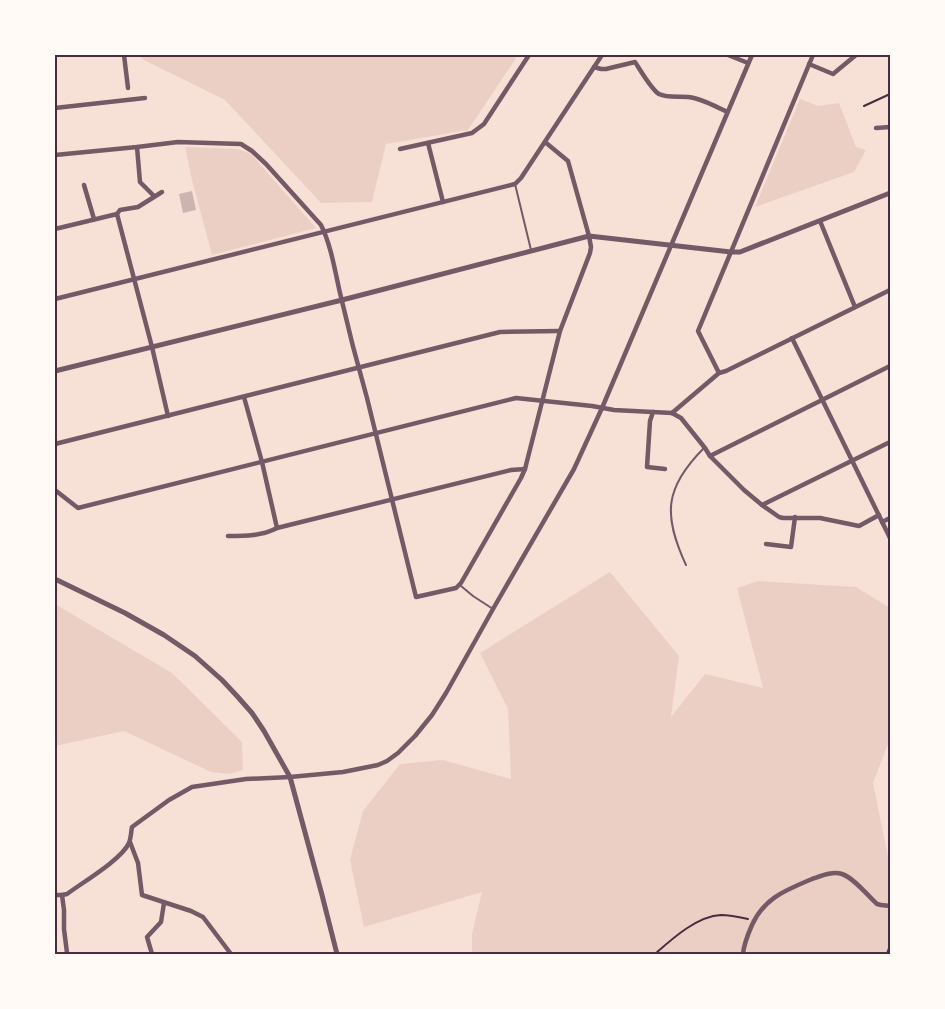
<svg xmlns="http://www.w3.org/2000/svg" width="945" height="1009" font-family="'Alegreya Sans',sans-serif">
<rect width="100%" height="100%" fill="#f7e1d7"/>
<g fill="#ebcfc5">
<path d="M140 55H518L468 130 386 144 372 202 321 203 225 100 142 59Z"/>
<path d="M800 99 818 106 839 103 856 147 866 150 854 172 755 207Z"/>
<path d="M185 147 238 149 251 154 316 228 212 255 192 180Z"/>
<path d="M610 572 679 656 671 717 705 674 763 688 737 588 758 581 856 587 890 608V739L873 783 889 861 890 863V954H472V934L482 892 364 927 350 860 363 811 400 764 443 760 511 779 508 709 480 653Z"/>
<path d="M55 604 172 673 242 742 243 770 230 774 211 772 124 731 55 746Z"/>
</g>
<path fill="#ccb4b1" d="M192 191 196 210 183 213 179 194Z"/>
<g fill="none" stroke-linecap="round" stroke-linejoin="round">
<g stroke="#4a2c40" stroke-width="2">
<path d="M864 106 890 94"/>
<path d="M655 954C672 939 697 916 721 915 730 915 739 917 748 919"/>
<path d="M887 954 890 945"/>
</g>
<g stroke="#755966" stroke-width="2">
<path d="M515 184 531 250"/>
<path d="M686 565C663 515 664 488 704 448"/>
<path d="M461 586 473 596 493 609"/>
</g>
<g stroke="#755966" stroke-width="4.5">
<path d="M124 55 128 88"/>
<path d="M728 55 748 63"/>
<path d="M809 64 833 74 856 55"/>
<path d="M594 67 601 69H606L635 62C641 71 651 89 659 94 669 99 684 95 694 98 706 101 717 107 727 112"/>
<path d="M55 108 145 98"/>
<path d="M876 128 890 127"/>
<path d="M428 143 443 202"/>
<path d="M137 147 140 182 154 196"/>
<path d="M400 149 472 133 484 124 529 55"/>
<path d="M55 155 137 147 178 142 241 144 252 151 266 164 321 225C331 245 335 271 340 293 348 328 357 363 367 398L416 597 456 588 461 583 521 478 525 469 560 331 590 253 591 247 589 236 568 161 545 142"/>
<path d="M84 185 94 219"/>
<path d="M117 214 120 210 138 207 162 192"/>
<path d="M820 221 855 307"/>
<path d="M55 229 117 214 152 347 168 416"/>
<path d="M55 299 515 184 521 178 602 55"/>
<path d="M792 338 890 538"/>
<path d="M719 373 698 331 813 55"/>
<path d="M244 397 262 462 277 528 511 470 525 469"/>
<path d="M653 412 650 421 647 467 665 469"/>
<path d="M672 413 719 373 726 371 890 290"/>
<path d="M55 444 500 332 560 331"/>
<path d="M710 456 890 366"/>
<path d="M55 490 78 508 516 398 592 406 614 410 672 413 681 418 705 448 710 456 744 490 762 505 779 517 783 518H820L859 526 879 515"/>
<path d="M762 505 890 442"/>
<path d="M882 522 890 518"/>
<path d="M228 536C245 536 262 536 277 528"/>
<path d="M766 544 791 547 795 517"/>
<path d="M130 842 138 863 142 895 191 911 203 917 231 954"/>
<path d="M55 895H62L67 894C83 882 121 860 129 843 131 838 131 832 132 827L169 800 192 787 246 779 290 777 343 772 378 765 387 761 398 753 415 736 432 715 446 693 493 609 574 469 602 408 752 55"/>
<path d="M62 895 64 910V929L67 953 66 954"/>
<path d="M152 954 147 937 161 922 164 903"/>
<path d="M743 954C744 943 748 934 752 925 764 898 786 890 812 879 821 876 832 871 842 874 854 878 867 895 877 904L881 905 890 906"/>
</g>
<g stroke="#755966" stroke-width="5">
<path d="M55 371 342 300 589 236 731 252H740L890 193"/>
<path d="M55 579 125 613 164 635 195 656 222 680 237 696 252 713 264 731 290 777 322 895 337 954"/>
</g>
</g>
<rect width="945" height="1009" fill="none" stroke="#fffaf5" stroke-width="112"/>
<rect x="56" y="56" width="833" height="897" fill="none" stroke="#4a2c40" stroke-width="2"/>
</svg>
